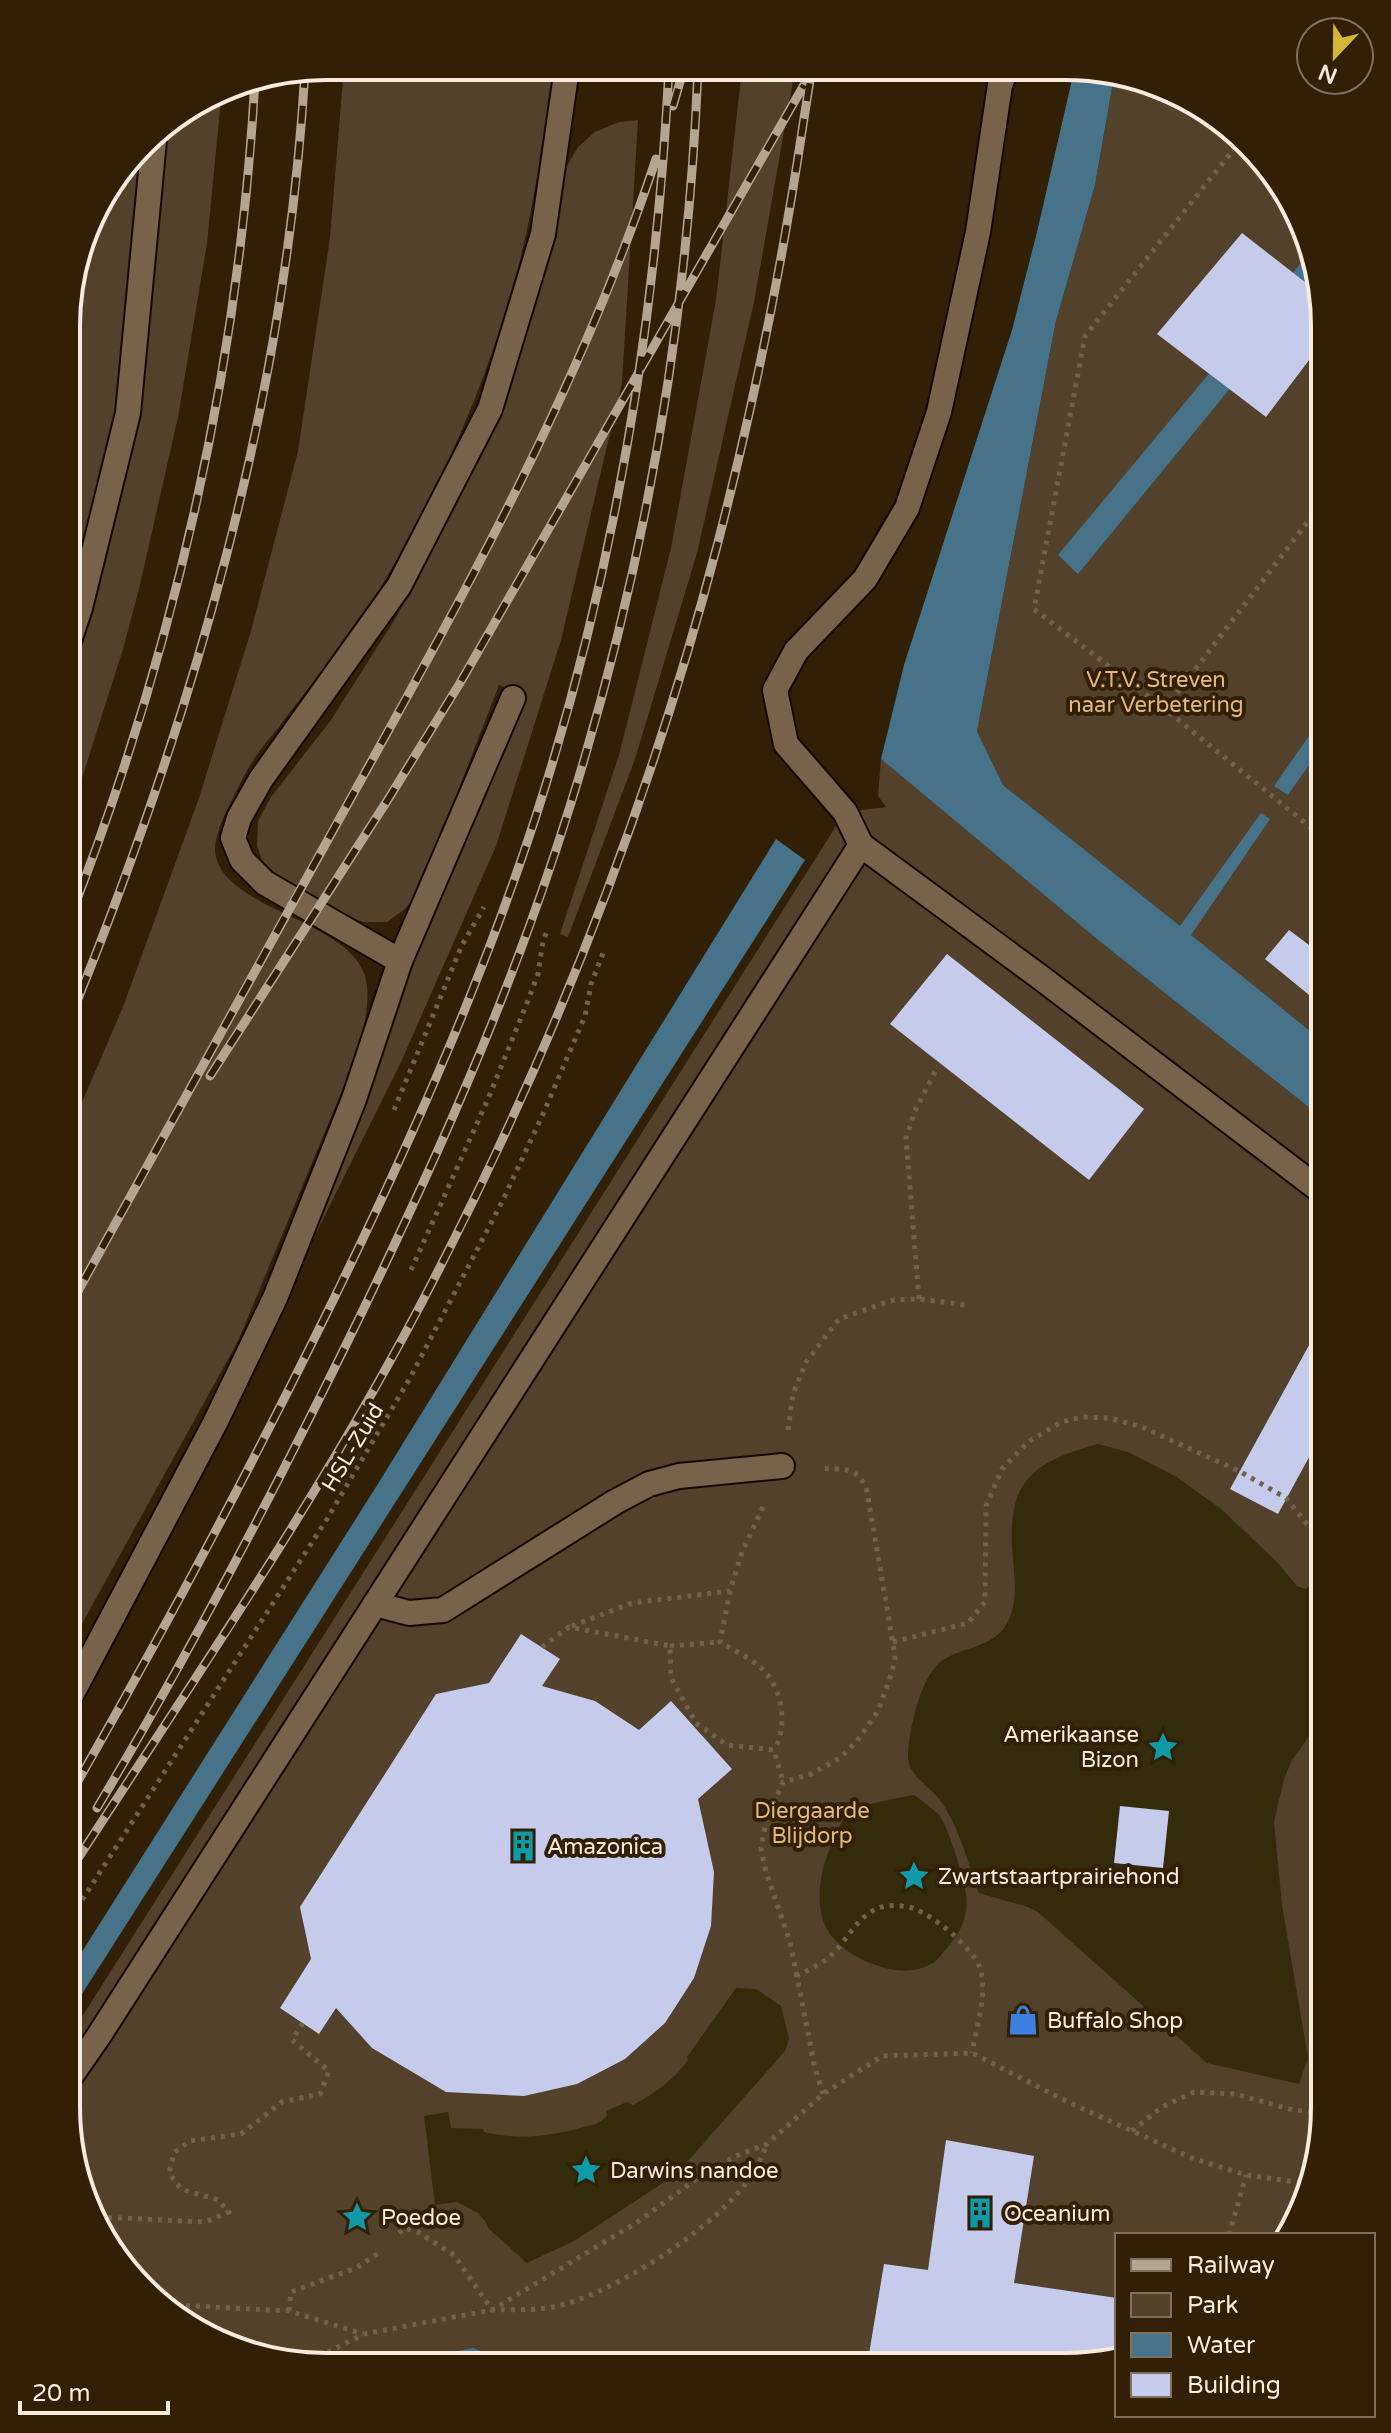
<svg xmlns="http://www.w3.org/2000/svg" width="1391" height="2433" font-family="'Varela Round',sans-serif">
<rect width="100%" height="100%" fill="#312006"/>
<g fill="#52422c">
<path d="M344 66 555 67C542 143 533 220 511 293 480 401 429 512 369 606 342 649 308 688 278 728 268 740 257 753 249 767 242 779 236 792 230 804 223 818 215 835 215 850 218 908 343 918 364 973 372 994 364 1022 361 1045L238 1341 67 1651V1137L123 1007 199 798 251 631 298 451 330 238Z"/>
<path d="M742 69H795L754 302 697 553 635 759 568 937 560 934 619 755 671 548 716 300Z"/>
<path d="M1115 71 1236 130 1311 242 1325 326V1043L1003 785 977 731 1056 321 1095 185Z"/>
<path d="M222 89 207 243 178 417 139 589 123 649 68 822V293L93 211 154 131Z"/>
<path d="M638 120 622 383 561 640 496 846 401 1062 273 1320 520 693 499 685 420 889 405 909 387 922H363L324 906 265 869 257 846 258 821 271 797 331 720 397 616 507 400 543 269 561 176 578 147 595 132 619 122Z"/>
<path d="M881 759 1098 940 1325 1120 1324 2124 1305 2206 1289 2235H1117V2358L1065 2367 292 2365 212 2340 155 2303 80 2191 66 2107V2042L845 812 886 807 878 796Z"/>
</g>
<g fill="#332b09">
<path d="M1098 1444 1128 1452 1175 1476 1220 1508 1276 1561 1297 1586 1306 1589 1325 1574V1714L1292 1760 1284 1779 1274 1822 1282 1905 1308 2058 1299 2084 1207 2063 1038 1912 1028 1907 979 1893C968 1864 960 1829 942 1803 932 1787 907 1776 908 1755 909 1729 921 1674 943 1660 963 1647 993 1647 1006 1625 1018 1605 1015 1581 1013 1559 1006 1484 1028 1463 1098 1444Z"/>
<path d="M914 1795C922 1801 931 1807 938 1814 948 1824 964 1879 966 1894 969 1917 960 1934 946 1949 942 1953 938 1960 933 1963 901 1984 837 1957 824 1923 816 1901 820 1872 829 1851 833 1839 840 1821 849 1813 861 1804 898 1798 914 1795Z"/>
<path d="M736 1988 756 1989 781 2006 789 2039 785 2051 680 2170 666 2181 574 2241 527 2263 489 2229 485 2221 478 2213 457 2202 435 2205 424 2116 448 2112 451 2128 483 2129 484 2132C518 2140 546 2137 580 2128 591 2125 600 2125 607 2115L606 2111 627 2102 633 2105C655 2093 674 2080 688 2060L687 2057Z"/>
</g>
<g fill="#46728a">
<path d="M1074 71H1115L1095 185 1056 321 977 731 1003 785 1180 926 1261 813 1270 819 1191 935 1325 1043V1120L1098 940 881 759 904 665 1012 330 1037 232Z"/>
<path d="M1312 250 1318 281 1078 574 1058 555Z"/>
<path d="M1325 713V742L1288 795 1274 786Z"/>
<path d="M776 839 805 860 66 2019V1977L376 1487Z"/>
<path d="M473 2348 504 2360 508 2365H385Z"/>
</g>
<g fill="#c6caeb">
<path d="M1242 233 1319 293 1325 326V339L1266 417 1157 334Z"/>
<path d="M1289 930 1325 957V1008L1265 959Z"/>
<path d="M947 954 1144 1109 1089 1180 890 1024Z"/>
<path d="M1325 1316V1428L1278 1514 1230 1489Z"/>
<path d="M521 1634 560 1659 542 1686 595 1701 639 1730 671 1701 732 1769 698 1799 714 1872 711 1926 694 1978 665 2023 625 2059 577 2084 524 2096 446 2092 372 2048 336 2008 319 2034 280 2008 311 1959 300 1907 436 1694 489 1683Z"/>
<path d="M1120 1806 1169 1811 1163 1868 1114 1863Z"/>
<path d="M946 2140 1034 2156 1014 2283 1117 2298V2358L1065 2367 867 2366 884 2264 928 2270Z"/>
</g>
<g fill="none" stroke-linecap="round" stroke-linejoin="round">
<g stroke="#180900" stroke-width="28">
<g id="service">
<path d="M1006 70 1000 85 978 232 939 412 907 508 865 579 796 651 775 690 786 744 845 812 861 845 1040 977 1325 1194"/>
<path d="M68 644 80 608 128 413 155 130"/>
<path d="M400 961 513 698"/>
<path d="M375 1604 409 1613 443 1610 615 1502 649 1484 679 1476 782 1466"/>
<path d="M66 1705 215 1423 275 1298 354 1099 400 961 265 883 242 860 233 838 239 818 261 779 399 586 490 409 543 234 567 68"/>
<path d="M66 2083 98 2037 861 845"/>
</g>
</g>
<g stroke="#70614b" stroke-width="5" stroke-dasharray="4 6" stroke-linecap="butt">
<path d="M1242 139 1085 336 1034 609 1165 709 1325 839"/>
<path d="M1165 709 1325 499"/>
<path d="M394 1110 462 945 484 907"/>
<path d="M411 1270 488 1099 527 1003 538 974 543 941 547 931"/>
<path d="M919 1299 906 1138 915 1111 938 1066"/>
<path d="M788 1430 793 1394 806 1362 839 1319 893 1300 919 1299 965 1305"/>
<path d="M763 1507 742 1552 730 1591 720 1642C733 1650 748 1657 759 1666 782 1685 789 1725 774 1750"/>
<path d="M572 1626 632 1603 730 1591"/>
<path d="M893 1642 968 1623 985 1602 986 1506 1002 1469 1028 1442 1061 1422 1083 1417 1109 1418 1142 1427 1239 1471 1286 1498 1325 1546"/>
<path d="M670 1646 720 1642"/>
<path d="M542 1647 569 1627 670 1646 671 1678 696 1723 727 1745 774 1750 783 1782"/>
<path d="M1325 1827V1817"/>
<path d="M66 1925 327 1519 410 1378 502 1202 543 1114 585 1016 591 984 603 953"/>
<path d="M797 1976 790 1942 766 1872 761 1849 766 1821 783 1782 811 1774 840 1758 857 1741 878 1711 892 1672 895 1658 891 1632 867 1491C858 1465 843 1470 819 1468"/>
<path d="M823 2094 814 2064 797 1976C808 1970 820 1965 829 1957 846 1943 855 1919 876 1909 886 1904 901 1905 912 1908 932 1914 973 1948 980 1968 988 1994 976 2027 972 2053"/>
<path d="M1132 2131 1162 2107 1194 2092 1235 2094 1293 2110 1324 2113"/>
<path d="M98 2217 205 2222 229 2212 218 2200 181 2189 169 2173 174 2153 189 2141 241 2134 282 2102 320 2094 329 2071 292 2040 303 2023"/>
<path d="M399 2233 405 2228 418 2232 454 2255 492 2310C512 2309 534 2311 553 2307 613 2295 721 2225 753 2173 759 2164 762 2154 767 2145"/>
<path d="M1229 2235 1246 2175"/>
<path d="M156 2304 289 2311 363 2334"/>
<path d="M289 2311 291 2292 356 2268 379 2253"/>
<path d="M290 2364 308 2362 364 2334 492 2310 636 2223 706 2172 736 2156 767 2144 823 2094 882 2056 972 2053 1070 2103 1192 2158 1246 2175 1311 2184"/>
</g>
<use href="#service" stroke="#766349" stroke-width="24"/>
<g stroke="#b2a592" stroke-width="9">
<g id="rail">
<path d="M673 106 684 68"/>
<path d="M67 925C173 657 239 368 255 80"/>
<path d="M67 1026C192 721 286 401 305 70"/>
<path d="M210 1076 387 801 460 683 804 85"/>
<path d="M67 1311C162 1140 256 969 351 798 466 591 581 385 656 159"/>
<path d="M66 1802C156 1645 241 1487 321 1325 402 1161 478 993 535 819 614 575 656 323 669 68"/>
<path d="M97 1808C185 1661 265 1509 341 1355 429 1177 512 994 571 803 645 565 688 318 698 68"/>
<path d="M66 1877C193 1680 328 1486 435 1277 555 1044 651 799 717 546 746 434 771 320 790 206 798 161 804 115 812 69"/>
</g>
</g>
<use href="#rail" stroke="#312006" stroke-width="6" stroke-dasharray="18" stroke-linecap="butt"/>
</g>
<defs>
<g id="sight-bare" transform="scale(2.4)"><path d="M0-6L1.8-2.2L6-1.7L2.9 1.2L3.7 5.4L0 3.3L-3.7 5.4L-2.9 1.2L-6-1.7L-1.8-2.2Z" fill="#0f9aa8" stroke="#312006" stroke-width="2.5" paint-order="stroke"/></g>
<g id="building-bare" transform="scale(2.4)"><path d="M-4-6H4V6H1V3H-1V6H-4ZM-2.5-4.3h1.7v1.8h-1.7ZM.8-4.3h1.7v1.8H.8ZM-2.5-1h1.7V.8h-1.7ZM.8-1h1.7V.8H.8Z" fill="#0f9aa8" stroke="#312006" stroke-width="2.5" paint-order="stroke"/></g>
<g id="shop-bare" transform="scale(2.4)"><path d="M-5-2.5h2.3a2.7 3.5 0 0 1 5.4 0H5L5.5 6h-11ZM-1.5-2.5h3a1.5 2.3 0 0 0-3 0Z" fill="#3f7fe0" stroke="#312006" stroke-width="2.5" paint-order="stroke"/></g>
</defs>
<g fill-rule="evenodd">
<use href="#sight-bare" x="1163" y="1747"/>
<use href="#building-bare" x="523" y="1846"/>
<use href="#sight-bare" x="914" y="1876"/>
<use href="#shop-bare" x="1023" y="2020"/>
<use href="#sight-bare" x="586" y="2170"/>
<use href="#building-bare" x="980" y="2213"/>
<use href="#sight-bare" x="357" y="2217"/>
</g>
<g text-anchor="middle" stroke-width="8" stroke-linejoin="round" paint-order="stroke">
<g font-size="22" fill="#e3b87c" stroke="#312006">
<text x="1156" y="687">V.T.V. Streven<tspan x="1156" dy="25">naar Verbetering</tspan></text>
<text x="812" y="1818">Diergaarde<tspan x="812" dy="25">Blijdorp</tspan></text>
</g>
<g font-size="22" fill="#f6ebdc" stroke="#312006">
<text transform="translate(352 1447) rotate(-59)" y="8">HSL-Zuid</text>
</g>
<g font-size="22" fill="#f6ebdc" stroke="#312006" text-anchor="start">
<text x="1139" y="1742" text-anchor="end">Amerikaanse<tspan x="1139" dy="25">Bizon</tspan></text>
<text x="547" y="1854">Amazonica</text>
<text x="938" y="1884">Zwartstaartprairiehond</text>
<text x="1047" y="2028">Buffalo Shop</text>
<text x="610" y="2178">Darwins nandoe</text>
<text x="1004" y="2221">Oceanium</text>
<text x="381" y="2225">Poedoe</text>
</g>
</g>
<path d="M0 0H1391V2433H0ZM326 80H1065A246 246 0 0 1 1311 326V2107A246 246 0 0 1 1065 2353H326A246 246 0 0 1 80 2107V326A246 246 0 0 1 326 80Z" fill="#312006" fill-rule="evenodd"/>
<path fill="none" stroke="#f6ebdc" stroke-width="4" d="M326 80H1065A246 246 0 0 1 1311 326V2107A246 246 0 0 1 1065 2353H326A246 246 0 0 1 80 2107V326A246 246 0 0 1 326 80Z"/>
<rect x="1115" y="2233" width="260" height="184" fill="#312006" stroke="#80715c" stroke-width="2"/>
<rect x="1131" y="2259" width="40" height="12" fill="#b2a592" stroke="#80715c" stroke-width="2"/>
<text x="1187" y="2273" font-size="24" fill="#f6ebdc">Railway</text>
<rect x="1131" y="2293" width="40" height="24" fill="#52422c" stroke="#80715c" stroke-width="2"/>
<text x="1187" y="2313" font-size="24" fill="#f6ebdc">Park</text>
<rect x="1131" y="2333" width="40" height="24" fill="#46728a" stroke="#80715c" stroke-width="2"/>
<text x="1187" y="2353" font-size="24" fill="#f6ebdc">Water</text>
<rect x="1131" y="2373" width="40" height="24" fill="#c6caeb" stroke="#80715c" stroke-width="2"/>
<text x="1187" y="2393" font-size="24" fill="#f6ebdc">Building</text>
<g transform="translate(1335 56) rotate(202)"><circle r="38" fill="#312006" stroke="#80715c" stroke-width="2"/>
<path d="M0-6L14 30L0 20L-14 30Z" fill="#d3b635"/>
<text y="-12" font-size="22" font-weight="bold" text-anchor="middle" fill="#f6ebdc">N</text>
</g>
<path d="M20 2401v12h148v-12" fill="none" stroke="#f6ebdc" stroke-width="4"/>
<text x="32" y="2401" font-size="24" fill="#f6ebdc" stroke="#312006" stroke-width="6" paint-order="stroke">20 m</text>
</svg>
